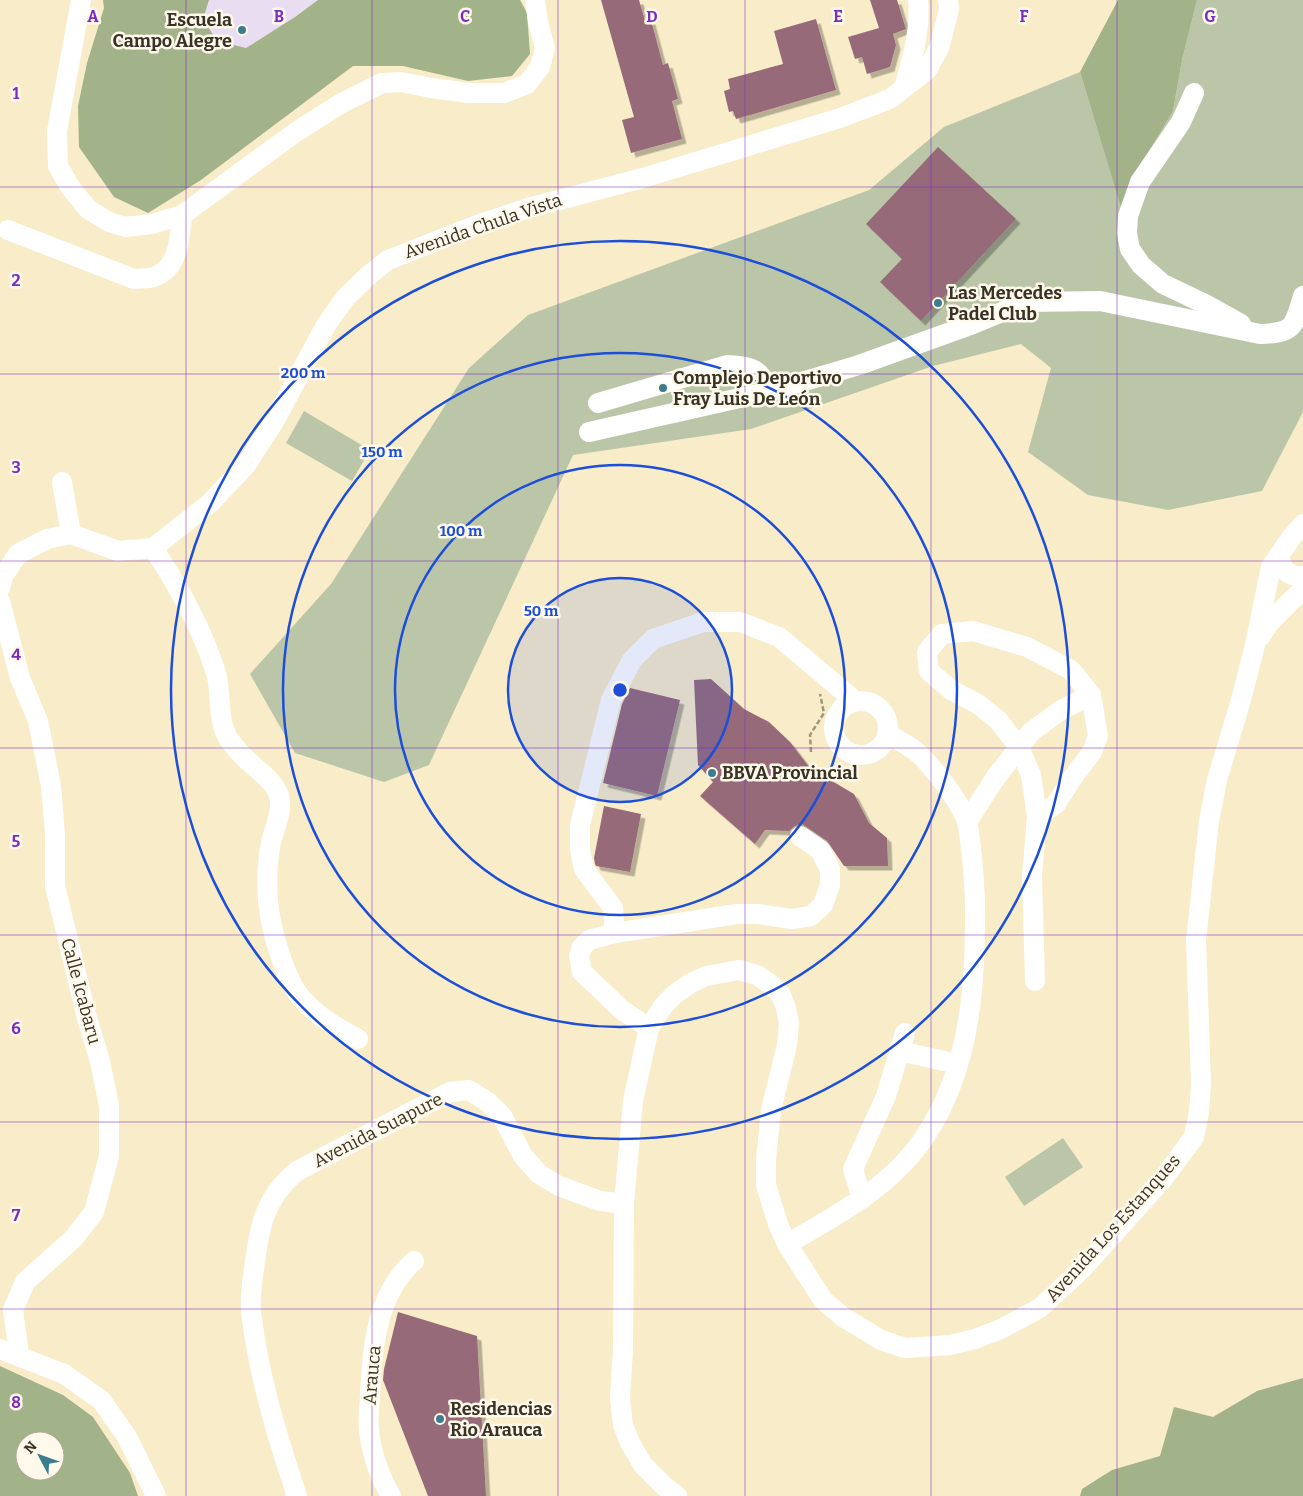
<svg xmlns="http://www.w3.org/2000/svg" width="1303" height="1496" font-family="Bitter,serif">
<defs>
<filter id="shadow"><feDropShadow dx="4.5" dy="4.5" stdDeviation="0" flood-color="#0004"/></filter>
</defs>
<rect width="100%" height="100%" fill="#f8ecc9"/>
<path fill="#e9ddf1" d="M209 0H318L295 17 246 48 217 42 203 19Z"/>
<g fill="#bbc6a9">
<path d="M1197 0H1303V412L1262 491 1168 510 1088 495 1028 452 1051 368 1021 344 933 366 751 429 573 455 429 765 384 782 295 753 250 674 331 584 469 368 528 315 869 190 944 127 1080 72 1122 210 1144 160 1173 111 1182 60Z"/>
<path d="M304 411 370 450 352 481 286 443Z"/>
<path d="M1063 1138 1083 1167 1024 1206 1005 1177Z"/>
</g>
<g fill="#a2b289" fill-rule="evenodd">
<path d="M103 0H209L203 19 217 41 246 48 295 17 318 0H520L527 13 530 54 512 76 468 81 403 66H353L201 180 148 213 114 197 79 147 78 106 87 63 104 8Z"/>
<path d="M1118 0H1197L1182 60 1173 111 1144 160 1122 211 1080 72Z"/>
<path d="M0 1366 63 1395 93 1417 130 1473 138 1496H0ZM25 1441H55V1471H25Z"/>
<path d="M1303 1378V1496H1080L1082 1489 1112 1470 1160 1456 1174 1407 1213 1417 1257 1391Z"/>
</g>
<g fill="#976b7a" filter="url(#shadow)">
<path d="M601 0H639L645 21 651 20 663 65 668 63 678 99 672 101 682 139 631 153 622 120 634 117Z"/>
<path d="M870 0H897L906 29 893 34 896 45 890 67 867 74 862 57 855 59 848 37 879 28Z"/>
<path d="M816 19 836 90 736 119 733 111 729 112 724 91 730 89 728 79 783 64 774 31Z"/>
<path d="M938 147 1016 219 921 321 880 282 902 259 866 224Z"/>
<path d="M711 679 744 709 769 722 790 742 810 768 854 794 869 823 887 838 888 866H844L827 841 802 824 795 826 789 831 765 830 755 844 700 796 713 782 698 765 694 680Z"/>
<path d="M630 688 680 700 657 796 603 783 622 704Z"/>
<path d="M604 806 641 814 630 872 596 866 595 864 594 858Z"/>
<path d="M398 1312 477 1336 486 1496H428L383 1380 384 1369Z"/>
</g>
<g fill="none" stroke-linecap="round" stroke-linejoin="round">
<path stroke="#9f977d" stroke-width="2.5" stroke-dasharray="5 2.5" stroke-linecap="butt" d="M811 752 810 735 824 713 820 694"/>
<g stroke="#fff" stroke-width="20">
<path d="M81 0 57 131 58 166 70 187 88 209 109 222 125 227 152 224 182 215 296 132 340 104 382 83 401 82 431 88 469 93H504L527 84 540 67 545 48 538 22 535 0"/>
<path d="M904 88C912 59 921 31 918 0"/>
<path d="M1194 93 1181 122 1140 182 1128 216 1127 233 1130 249 1141 265 1163 284 1205 304 1241 324"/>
<path d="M8 230 134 279C140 278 148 279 154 277 179 268 180 238 182 215"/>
<path d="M598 403 727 365C753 366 759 369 771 391"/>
<path d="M589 432 771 391 859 365 973 324 1026 302 1100 301 1260 334C1294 333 1294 327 1303 296"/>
<path d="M62 482 71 534"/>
<path d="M153 548 210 503 246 465 275 420 326 325 346 297 369 275 388 260 477 225 528 208 643 178 840 118 890 99 927 70 939 48 949 9 948 0"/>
<path d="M153 548C179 587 202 628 216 673 222 693 217 717 227 736 231 743 238 751 244 757 256 770 277 781 280 800 282 816 272 832 270 848 267 864 267 884 268 901 270 926 285 982 303 1000 319 1018 338 1028 358 1039"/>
<path d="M1279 555C1281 569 1289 578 1303 576"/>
<path d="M0 588 3 576 18 554 47 539 71 534 118 551 153 548"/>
<path d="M0 601 20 678 38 721 51 786 55 834V886L87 1018 100 1061 109 1106V1156L94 1212 74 1238 25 1282 13 1310 18 1347V1355"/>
<path d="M1260 637 1269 623 1303 589"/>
<circle cx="861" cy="728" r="27"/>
<path d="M1037 817 1056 804 1073 777 1092 752 1098 736 1091 695"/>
<path d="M967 822 996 777 1031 732 1061 710 1091 695 1071 670 1027 647 973 631 942 634 927 652 929 671 951 690 978 704 998 720 1019 747 1031 775 1037 817 1032 876 1035 981"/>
<path d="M615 933 613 908 584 869 580 850V825L611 700 632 660 653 639 703 622H740L779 637 855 701"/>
<path d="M649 1028 622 1010 582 972 579 956 582 947 589 940 615 933 737 914H758L792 919 811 916 823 905 830 885V869L820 850 800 836"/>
<path d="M899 1051 958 1064"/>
<path d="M862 1199 853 1169 886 1096 905 1033"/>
<path d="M787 1244C837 1215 891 1187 924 1138 971 1069 976 982 975 901 974 881 973 861 970 841 969 835 969 828 967 822 961 803 930 762 914 750 906 744 896 739 888 734"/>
<path d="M0 1349 64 1374 101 1400 127 1437 156 1496"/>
<path d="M297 1496C277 1436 258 1374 251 1311 250 1297 252 1282 254 1269 259 1228 264 1198 297 1171L450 1092 469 1090 488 1102 502 1116 523 1156 539 1174 559 1186 600 1201 624 1204"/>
<path d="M391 1496C381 1479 373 1458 370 1438 367 1424 369 1410 370 1396 372 1349 376 1294 414 1261"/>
<path d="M677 1496 664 1486 643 1465 630 1443 623 1425 620 1398 623 1349 624 1204 633 1101 649 1028 664 1005 675 994 691 983 706 976 739 970 757 975 773 986 781 995 786 1008 789 1023 787 1045 771 1110 766 1160V1185L778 1224 787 1244 823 1300 843 1317 881 1340 905 1348 922 1347 950 1345 975 1339 1001 1329 1040 1308 1081 1270 1162 1180 1194 1137 1199 1112 1201 1083 1196 940 1209 821 1217 780 1241 700 1255 645 1271 567 1291 538 1303 524"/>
</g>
</g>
<path fill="none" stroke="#7b2cbf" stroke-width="1" stroke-opacity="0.55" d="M186 0V1496M372 0V1496M558 0V1496M745 0V1496M931 0V1496M1117 0V1496M0 187H1303M0 374H1303M0 561H1303M0 748H1303M0 935H1303M0 1122H1303M0 1309H1303"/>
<circle cx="620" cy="690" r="112" fill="#1d4ed8" fill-opacity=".12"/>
<g fill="none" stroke="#1d4ed8" stroke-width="2.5">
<circle cx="620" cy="690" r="112"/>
<circle cx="620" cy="690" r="225"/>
<circle cx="620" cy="690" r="337"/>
<circle cx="620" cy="690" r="449"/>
</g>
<g fill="#3b7d8e" stroke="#fef9eb" stroke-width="2">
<circle cx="242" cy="30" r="5"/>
<circle cx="938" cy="303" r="5"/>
<circle cx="663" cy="388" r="5"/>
<circle cx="712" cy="773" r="5"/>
<circle cx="440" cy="1419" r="5"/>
</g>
<g text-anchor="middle" stroke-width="5" stroke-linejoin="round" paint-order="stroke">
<g font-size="18" font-weight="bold" fill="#383325" stroke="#fef9eb" text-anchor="start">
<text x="232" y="26" text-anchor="end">Escuela<tspan x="232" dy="21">Campo Alegre</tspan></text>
<text x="948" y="299">Las Mercedes<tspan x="948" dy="21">Padel Club</tspan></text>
<text x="673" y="384">Complejo Deportivo<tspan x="673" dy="21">Fray Luis De León</tspan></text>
<text x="722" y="779">BBVA Provincial</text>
<text x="450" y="1415">Residencias<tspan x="450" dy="21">Rio Arauca</tspan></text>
</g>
<g font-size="18" fill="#383325" stroke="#fef9eb">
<text transform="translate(483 226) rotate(-19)" y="6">Avenida Chula Vista</text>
<text transform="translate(81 991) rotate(75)" y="6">Calle Icabaru</text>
<text transform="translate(378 1130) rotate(-27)" y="6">Avenida Suapure</text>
<text transform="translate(1113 1228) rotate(-48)" y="6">Avenida Los Estanques</text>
<text transform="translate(372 1375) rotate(-85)" y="6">Arauca</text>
</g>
</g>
<g font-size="16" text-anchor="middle" font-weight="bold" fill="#7b2cbf" stroke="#fef9eb" stroke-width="5" stroke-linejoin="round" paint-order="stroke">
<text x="93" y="22">A</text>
<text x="279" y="22">B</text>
<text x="465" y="22">C</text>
<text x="652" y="22">D</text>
<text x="838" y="22">E</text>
<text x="1024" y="22">F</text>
<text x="1210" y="22">G</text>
<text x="16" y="99">1</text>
<text x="16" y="286">2</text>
<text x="16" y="473">3</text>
<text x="16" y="660">4</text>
<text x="16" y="847">5</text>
<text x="16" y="1034">6</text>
<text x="16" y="1221">7</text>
<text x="16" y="1408">8</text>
</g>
<circle cx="620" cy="690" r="8" fill="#1d4ed8" stroke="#fef9eb" stroke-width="2.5"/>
<g font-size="15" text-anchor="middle" font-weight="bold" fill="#1d4ed8" stroke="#fef9eb" stroke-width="5" stroke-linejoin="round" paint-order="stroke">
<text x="303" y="378">200 m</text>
<text x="382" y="457">150 m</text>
<text x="461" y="536">100 m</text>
<text x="541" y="616">50 m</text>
</g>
<g transform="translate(40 1456) rotate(311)"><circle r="24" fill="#fef9eb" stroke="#afaa9c"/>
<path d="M0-4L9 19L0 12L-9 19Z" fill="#3b7d8e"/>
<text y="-8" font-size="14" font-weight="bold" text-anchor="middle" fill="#383325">N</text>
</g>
</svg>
